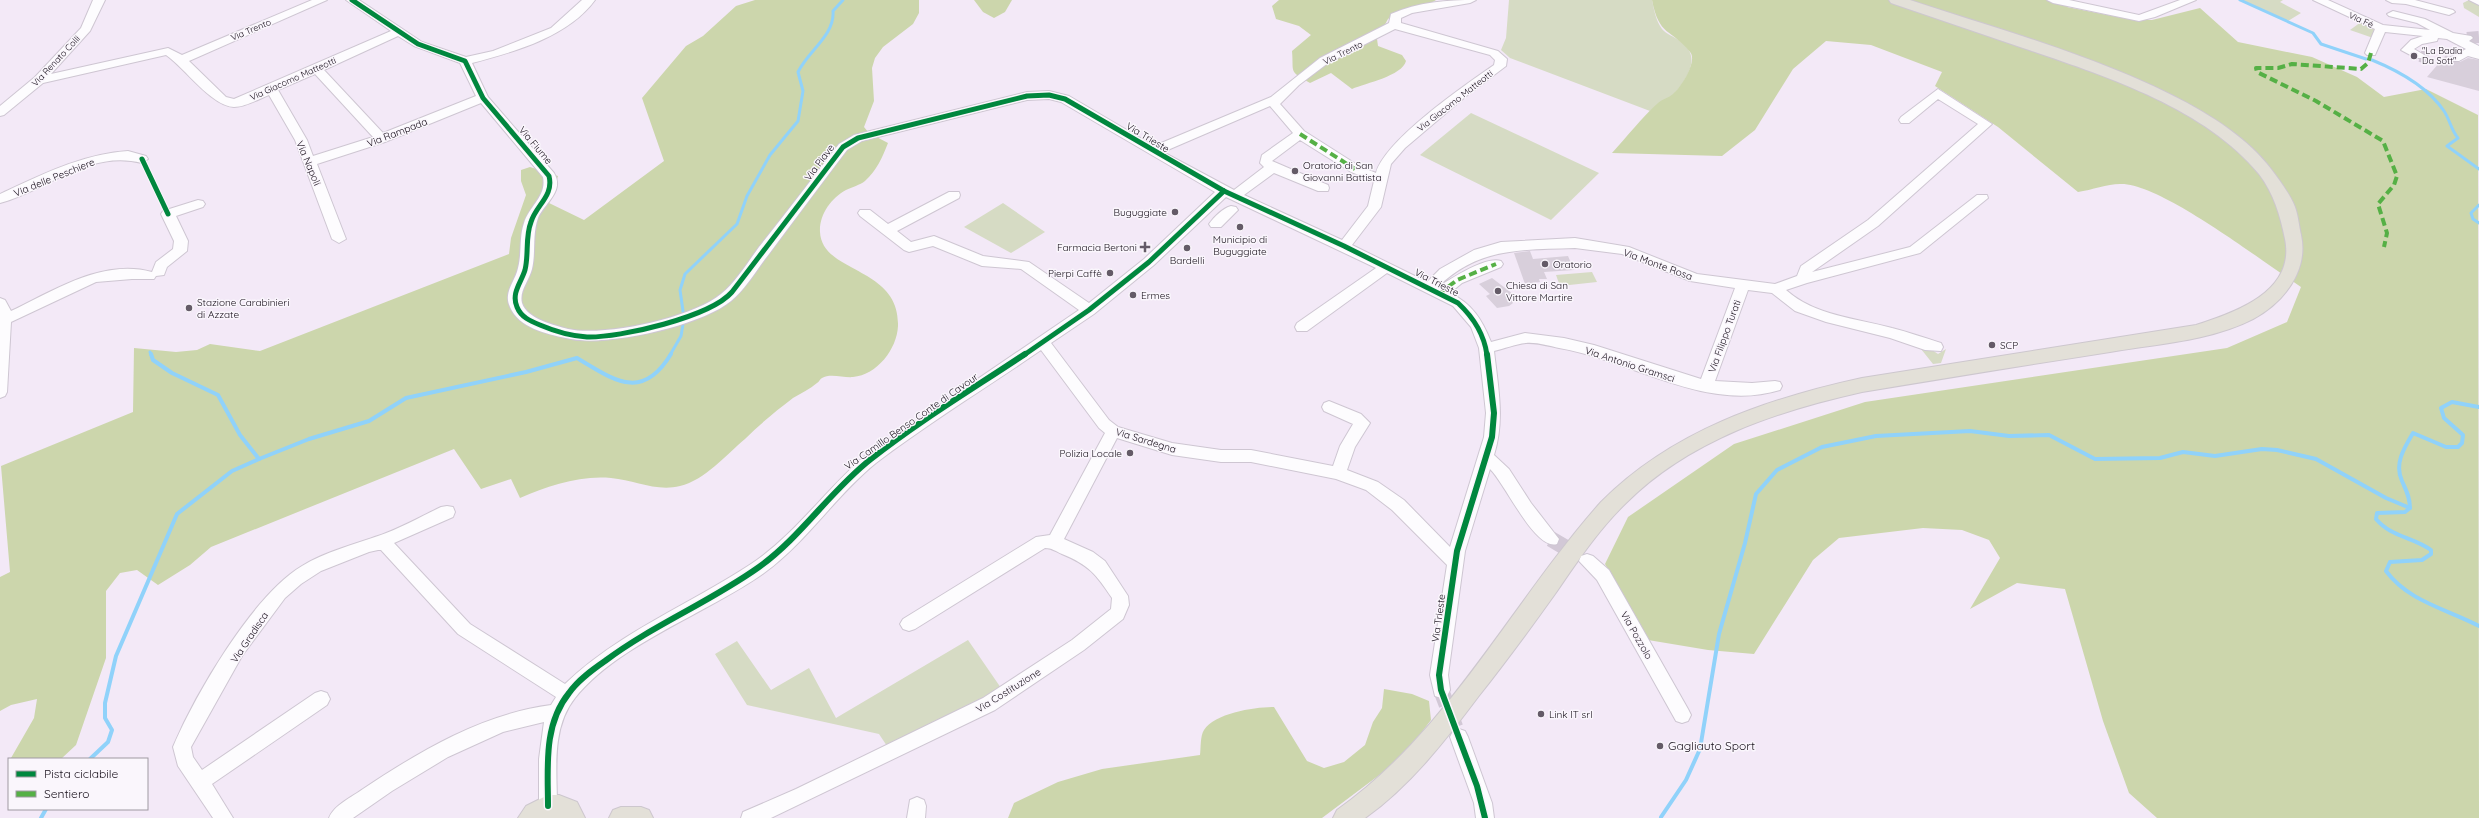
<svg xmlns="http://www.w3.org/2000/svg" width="2479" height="818" font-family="Quicksand,sans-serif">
<rect width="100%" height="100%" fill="#f3e9f7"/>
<g fill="#d6dbc4">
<path d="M1509 0H1652C1654 10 1656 21 1662 29 1666 34 1675 37 1680 41 1702 57 1688 76 1675 93 1669 100 1657 104 1650 111L1510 58 1501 50 1506 38Z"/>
<path d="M2242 0H2283L2280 2 2301 13 2288 21Z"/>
<path d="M2469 0 2479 4V17L2464 8 2463 3Z"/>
<path d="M2361 22 2376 29V39L2350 30Z"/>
<path d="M1471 113 1599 173 1551 220 1420 155Z"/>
<path d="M1003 203 1045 232 1011 253 964 227Z"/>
<path d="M1592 272 1597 282 1560 286 1556 275Z"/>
<path d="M1921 349 1932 350 1938 354 1946 349 1941 363 1933 364Z"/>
<path d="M968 640 1001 688 887 746 879 734 747 705 715 654 737 641 771 690 809 668 836 718Z"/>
</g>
<g fill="#ccd6ac">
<path d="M755 0H919V13L913 24 883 47 875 58 872 68 874 101 864 127 869 133 888 143C882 158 877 170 865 181 860 185 852 187 846 190 831 198 819 215 820 232 822 274 900 266 898 326 897 349 877 375 853 377 844 378 830 373 822 378 820 379 819 382 817 383 810 389 801 393 793 398 776 411 760 424 745 439 726 455 705 480 680 486 656 492 635 480 611 478 580 475 548 486 520 498L511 479 481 489 454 449 211 547 190 565 158 585 137 570 120 573 106 591V658L76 745 61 759 11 758 34 718 37 699 11 705 0 711V577L10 572 1 466 133 412 134 348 176 352 197 350 210 344 260 351 509 254 511 238 526 195 521 181V170L530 167 558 176 549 203 584 220 664 161 642 98 686 46 703 36 736 6Z"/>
<path d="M974 0H1012L1005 12 994 18 983 12Z"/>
<path d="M1279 0H1436L1431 3 1396 12 1388 19 1377 39 1378 46 1402 55 1406 61C1402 76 1366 83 1352 89L1331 73 1310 83C1288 70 1294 74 1292 51L1311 35 1299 26 1276 19 1272 6Z"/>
<path d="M1652 0H2073L2067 7 2133 20H2152L2200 8 2238 42 2312 57 2357 77 2384 97 2426 89 2478 115 2479 818H2157L2129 793 2103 721 2065 589 2017 583 1970 609 2000 558 1989 540 1962 530 1923 528 1839 538 1813 560 1754 654 1708 650 1648 640 1605 564 1628 517 1734 444 1865 402 2227 348 2287 322 2301 287C2264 263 2160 182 2120 184 2107 184 2092 190 2078 192L1998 127 1935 86 1942 72 1871 45 1826 41 1793 69 1755 130 1722 156 1612 153C1627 137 1641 118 1658 103 1662 99 1669 98 1673 94 1681 87 1698 61 1690 52 1671 28 1659 37 1652 0Z"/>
<path d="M1384 689 1412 694 1429 701 1431 720 1402 758 1322 818H1008L1014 803 1058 782 1102 769 1200 755C1201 748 1200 736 1204 730 1215 713 1255 707 1274 707L1307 761 1324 768 1344 762 1365 745 1373 722 1382 708Z"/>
</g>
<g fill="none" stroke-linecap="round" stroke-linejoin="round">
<g stroke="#90d2fa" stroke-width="3">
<path d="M2240 0 2313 33 2321 44 2366 59"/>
<path d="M2372 60C2399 71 2427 86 2444 111 2450 120 2451 130 2458 138L2447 146 2479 169"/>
<path d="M2479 205 2471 213 2473 219 2479 223"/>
<path d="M150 352 151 355"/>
<path d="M670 355 681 336 684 318 680 290 685 274 737 224 747 196 770 155 798 121 803 91 798 72C808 51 835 35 833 11L843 0"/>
</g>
<g stroke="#90d2fa" stroke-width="4">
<path d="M151 354 153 360 172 373 218 395 240 435 259 459 309 439 369 421 406 398 526 372 577 358C614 380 642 402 671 354"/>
<path d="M2479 407 2452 402 2441 408 2444 418 2463 435 2462 443 2458 447H2446L2413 433C2404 448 2394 464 2402 481 2406 490 2410 497 2410 508L2405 512 2377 513 2376 519C2391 537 2413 537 2431 550V554L2422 560 2390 562 2386 571C2409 602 2447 609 2479 626"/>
<path d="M90 759 108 742 112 730 105 718V703L116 656 177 514 232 471 259 459"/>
<path d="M1661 817 1686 780 1700 749 1719 634 1745 543 1756 494 1777 470 1822 447 1876 436 1970 431 2009 436 2049 435 2095 459 2160 458 2183 452 2215 456 2262 449 2277 450 2316 459 2386 498 2410 508"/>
<path d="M41 818 46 809"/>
</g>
</g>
<g fill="#d8cfdb">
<path d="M2446 55 2450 57 2451 62H2460L2468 58 2479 60V91L2427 77Z"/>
<path d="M1530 251 1533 259 1568 256 1574 270 1544 272 1547 279H1539L1540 282 1525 284 1514 253Z"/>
<path d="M1492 278 1513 294 1509 297 1513 303 1509 306 1497 308 1486 296 1490 294 1479 284Z"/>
</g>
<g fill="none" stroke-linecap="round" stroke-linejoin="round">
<g stroke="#d2c8d6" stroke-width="12" stroke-dasharray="12 6" stroke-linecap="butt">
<path d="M2467 38 2479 37"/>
<path d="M2420 56 2428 58"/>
</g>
<g stroke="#d2c8d6" stroke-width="16" stroke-dasharray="16 8" stroke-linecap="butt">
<path d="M1551 539 1581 557"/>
<path d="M1441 690 1459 737"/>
</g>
<g stroke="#cec6d2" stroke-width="2">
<g id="minor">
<path d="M93 0H105L90 31 51 74 168 48 182 55 312 0H327L189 61 226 97 234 99 391 31 346 0H359L422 42 466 57 493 51 551 28 582 0H595C568 37 514 52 472 63L488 97 554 173C565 191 544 204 538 218 532 235 536 252 532 269 529 281 519 291 522 303 527 319 554 325 568 329 604 337 692 318 721 294 736 282 748 262 759 247 786 213 812 179 839 144L854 135 1027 92 1049 91 1069 96 1154 146 1271 97 1320 58 1389 23 1391 14C1418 2 1447 0 1476 0L1470 3 1412 13 1401 18V23L1498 51 1507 59 1506 66 1465 97 1405 148 1391 164 1381 207 1352 245 1427 282 1440 269 1474 250 1501 242 1575 238 1629 247 1697 274 1775 284 1797 276 1801 266 1868 220 1978 124 1938 99 1909 123H1901L1899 120 1901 117 1938 89 1992 124 1878 226 1812 272 1910 247 1977 195H1987L1988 198 1920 253 1807 283 1786 290C1815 316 1856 318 1892 328 1908 332 1925 338 1941 343L1943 347 1941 351 1925 350 1890 338 1826 322 1795 311 1772 293 1748 290 1715 381 1752 383 1775 381 1780 382 1782 386 1780 390C1706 413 1631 360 1559 348 1549 346 1537 342 1526 343 1515 344 1504 349 1494 351 1498 387 1505 420 1494 455L1509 469 1531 503 1559 539 1557 544C1535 551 1505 483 1490 469L1465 551 1448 675 1450 690 1447 696 1441 698 1435 696 1430 675 1447 565 1392 510 1366 490 1336 479 1251 462H1221L1172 455 1117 438 1064 539 1093 552 1105 561 1128 596 1129 605 1123 619 1084 650 995 710 771 818H741L743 812 796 789 983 698 1072 640 1111 609 1112 598C1096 574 1089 565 1062 554 1055 551 1052 548 1045 548L915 629 909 631 903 629 900 624 903 619 1036 537 1050 535 1105 433 1099 428 1041 350C986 388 928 423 876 463 835 496 807 542 764 573 708 613 618 644 575 698 551 728 557 771 557 806L555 812 548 815 541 812 539 806V759L544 722 503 732 448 757 392 791 353 818H329C334 805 352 797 363 789 420 751 482 714 551 705L556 697 458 634 381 550H378L369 552 321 571 301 584 285 598 242 656 191 747 193 757 202 770 315 693 321 691 327 693 330 699 327 705 212 784 233 818H213L178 766 173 747C195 695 253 595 302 566 325 552 352 545 378 536 399 529 420 517 441 507L447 506 453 507 455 512 453 517 394 543 470 624 565 684C619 632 689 605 751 564 795 535 826 489 866 455L1079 310 1021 269 982 266 933 246 909 252 904 250 860 216 858 213 860 210H870L888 224 949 192H959L960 195 959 198 897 231 911 242 934 236 983 256 1029 262 1089 303 1144 259 1215 192 1061 102 1049 99 1027 100 862 141 847 150C821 184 795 219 769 254 757 269 746 289 731 301 701 326 604 348 566 338 547 334 519 328 510 307 503 292 515 282 518 268 522 253 519 237 524 223 529 206 547 196 543 177L481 103 385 142 317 164 346 239 339 243 332 239 295 140 269 95C259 99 245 107 234 107 211 106 185 68 166 55L43 83 4 115 0 116V106L35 77 81 28ZM1395 29 1490 55 1495 60 1494 65C1465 85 1385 140 1376 173L1359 166 1304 131 1280 104 1299 85 1328 63ZM398 36 414 46 460 63 476 96 383 133 324 70ZM315 74 373 137 313 156 307 140 278 90ZM1270 106 1293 133 1262 155 1260 163 1264 167 1234 190 1163 152ZM1300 140 1351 172 1374 181 1368 206 1342 240 1244 195 1274 173 1318 191H1328L1329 188 1328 185 1272 161ZM1226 197 1376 268 1297 323 1295 327 1297 331H1307L1387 273 1453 306 1471 327 1479 348 1486 413 1484 437 1450 547 1404 500 1378 482 1347 470 1355 447 1370 423 1361 414 1329 401 1324 403 1322 407 1324 411 1353 424 1340 446 1333 466 1251 450H1221L1172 443 1118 427 1109 420 1051 343 1094 314 1154 265ZM1575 248 1622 254 1690 281 1735 288 1701 379 1594 345 1564 338 1525 333 1491 342C1482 319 1472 304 1450 293L1462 283 1501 267 1503 264 1501 261C1485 256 1451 279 1438 287 1478 247 1522 250 1575 248Z"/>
<path d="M2047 0H2069L2139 15 2180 0H2196L2155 17 2139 21 2053 3Z"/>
<path d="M2313 0H2328L2383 25 2430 30 2417 23 2389 16 2387 14 2393 11 2425 19 2453 33 2471 36 2473 38 2469 41 2479 46V59L2468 56 2459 61H2451V57L2466 49 2447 39 2438 38 2437 41 2422 44 2414 49 2426 56 2424 58H2416L2401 50 2411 40 2423 36 2385 32 2375 55H2367L2365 53 2375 29Z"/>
<path d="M2386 0H2415L2453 10 2455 12 2449 15 2406 4 2392 3Z"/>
<path d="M2469 0H2479V5Z"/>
<path d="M128 151 146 156 148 159 142 163C90 149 48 190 0 203V194C41 175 82 154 128 151Z"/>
<path d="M198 200 203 201 205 204 203 207 176 216 188 241 187 251 167 267 164 275 156 276 154 279H132L96 282 11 322 7 392 5 396 0 398V298L5 300 11 311C53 291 103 258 152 272L156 262 173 249 174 241 161 214 163 211Z"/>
<path d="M1231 206 1236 207 1238 210 1221 227H1211L1209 224C1214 217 1223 208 1231 206Z"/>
<path d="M1587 554 1593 556 1609 570 1688 709 1691 715 1688 721 1682 723 1676 721 1597 580 1579 561 1581 556Z"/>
<path d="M1459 729 1465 731 1468 737 1492 803 1494 818H1476L1474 803 1450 737 1453 731Z"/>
<path d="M917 797 924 800 926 806 925 818H907L910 800Z"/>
</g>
</g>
<g stroke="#cdc7ce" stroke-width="2">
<g id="major">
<path d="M1889 0H1910C2010 34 2208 84 2271 169 2279 180 2290 194 2295 207 2298 215 2299 226 2301 235 2309 271 2283 303 2253 319 2210 341 2157 344 2110 352 2027 365 1945 378 1862 392 1777 411 1689 440 1626 503 1598 530 1577 562 1555 594 1530 629 1505 663 1478 697 1445 741 1410 786 1365 818H1333L1337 810C1449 731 1511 603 1601 502 1672 431 1766 399 1862 378L2196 325C2234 313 2296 292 2285 239 2280 215 2274 194 2259 174 2204 107 2102 75 2023 48 1979 33 1935 18 1891 3Z"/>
<path d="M548 795H559L577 802 585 818H518L526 806Z"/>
<path d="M621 807H641L649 810 653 818H609L613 810Z"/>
</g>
</g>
<use href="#minor" fill="#fdfcfe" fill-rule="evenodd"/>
<use href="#major" fill="#e3e0d8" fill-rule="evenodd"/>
<g stroke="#55b045" stroke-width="4" stroke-dasharray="8 4" stroke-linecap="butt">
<path d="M2371 53 2368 63 2361 69 2292 64 2278 68H2256L2257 72 2316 101 2383 141 2397 176 2394 185 2378 204 2387 233 2384 247"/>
<path d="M1300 134 1355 169"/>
<path d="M1439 294 1457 280 1496 264"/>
</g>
<g stroke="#faf6fc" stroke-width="7">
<g id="cycleway-far1">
<path d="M352 0 418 44 465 61 483 98 549 176C554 196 536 205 531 222 525 237 529 254 525 270 521 283 511 293 517 307 521 317 530 321 540 325 554 331 571 336 587 337 620 338 710 317 732 292L843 147 858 138 1027 96 1049 95 1065 99 1224 191 1344 246 1458 303C1473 317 1484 333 1487 355"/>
<path d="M142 159 168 214"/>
<path d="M1024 355 1089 310 1149 262 1224 191"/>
</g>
</g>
<g stroke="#faf6fc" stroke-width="9">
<g id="cycleway">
<path d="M548 806C548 768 543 725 569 693 578 680 592 670 605 661 653 625 710 602 759 567 801 537 830 491 871 459 919 421 974 388 1025 354"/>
<path d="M1485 818 1477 786 1441 690 1439 675 1457 551 1492 437 1494 413 1487 354"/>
</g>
</g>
<use href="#cycleway-far1" stroke="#00873e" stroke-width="5"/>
<use href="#cycleway" stroke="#00873e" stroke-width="6"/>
</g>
<g fill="#645b67" stroke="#faf6fc" stroke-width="1.5">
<circle cx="2414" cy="56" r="4"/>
<circle cx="1295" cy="171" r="4"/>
<circle cx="1175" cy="212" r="4"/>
<circle cx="1240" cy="227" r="4"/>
<path d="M1143 241h4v4h4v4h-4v4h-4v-4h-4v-4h4z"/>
<circle cx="1187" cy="248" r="4"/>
<circle cx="1545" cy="264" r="4"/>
<circle cx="1110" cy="273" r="4"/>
<circle cx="1498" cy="291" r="4"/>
<circle cx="1133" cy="295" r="4"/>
<circle cx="189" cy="308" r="4"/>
<circle cx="1992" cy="345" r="4"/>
<circle cx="1130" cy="453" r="4"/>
<circle cx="1541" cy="714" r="4"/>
<circle cx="1660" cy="746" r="4"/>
</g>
<g text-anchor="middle" stroke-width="3" stroke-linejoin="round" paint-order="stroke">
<g font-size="9" fill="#170f1a" stroke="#faf6fc">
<text transform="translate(2361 20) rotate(24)" y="3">Via Fé</text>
<text transform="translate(251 30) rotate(-23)" y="3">Via Trento</text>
<text transform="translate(1343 53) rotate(-26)" y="3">Via Trento</text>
<text transform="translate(56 61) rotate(-47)" y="3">Via Renato Colli</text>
<text transform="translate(293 79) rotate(-24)" y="3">Via Giacomo Matteotti</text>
<text transform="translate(1455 101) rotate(-38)" y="3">Via Giacomo Matteotti</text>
</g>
<g font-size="9" fill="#170f1a" stroke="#faf6fc" text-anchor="start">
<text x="2422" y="54">"La Badia<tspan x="2422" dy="10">Da Sott"</tspan></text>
</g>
<g font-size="10" fill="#170f1a" stroke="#faf6fc">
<text transform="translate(397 132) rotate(-21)" y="4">Via Rampada</text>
<text transform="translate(1148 137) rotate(31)" y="4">Via Trieste</text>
<text transform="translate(536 145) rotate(50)" y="4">Via Fiume</text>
<text transform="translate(819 162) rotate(-53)" y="4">Via Piave</text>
<text transform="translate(309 163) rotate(67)" y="4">Via Napoli</text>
<text transform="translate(54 177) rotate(-22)" y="4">Via delle Peschiere</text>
<text transform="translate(1658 264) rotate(20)" y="4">Via Monte Rosa</text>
<text transform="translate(1437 282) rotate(27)" y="4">Via Trieste</text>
<text transform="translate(1724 336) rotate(-70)" y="4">Via Filippo Turati</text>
<text transform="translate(1630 364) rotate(18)" y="4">Via Antonio Gramsci</text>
<text transform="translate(911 421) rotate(-35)" y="4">Via Camillo Benso Conte di Cavour</text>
<text transform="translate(1146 440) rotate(17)" y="4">Via Sardegna</text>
<text transform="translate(1438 618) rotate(-82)" y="4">Via Trieste</text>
<text transform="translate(1637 635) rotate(60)" y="4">Via Pozzolo</text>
<text transform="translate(249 637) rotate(-56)" y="4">Via Gradisca</text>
<text transform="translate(1008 690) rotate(-32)" y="4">Via Costituzione</text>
</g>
<g font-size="10" fill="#170f1a" stroke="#faf6fc" text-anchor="start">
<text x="1303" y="169">Oratorio di San<tspan x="1303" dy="12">Giovanni Battista</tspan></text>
<text x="1167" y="216" text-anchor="end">Buguggiate</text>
<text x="1240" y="243" text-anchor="middle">Municipio di<tspan x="1240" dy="12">Buguggiate</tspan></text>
<text x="1137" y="251" text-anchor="end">Farmacia Bertoni</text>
<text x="1187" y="264" text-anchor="middle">Bardelli</text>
<text x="1553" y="268">Oratorio</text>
<text x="1102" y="277" text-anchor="end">Pierpi Caffè</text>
<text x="1506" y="289">Chiesa di San<tspan x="1506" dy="12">Vittore Martire</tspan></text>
<text x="1141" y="299">Ermes</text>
<text x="197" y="306">Stazione Carabinieri<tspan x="197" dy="12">di Azzate</tspan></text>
<text x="2000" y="349">SCP</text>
<text x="1122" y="457" text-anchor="end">Polizia Locale</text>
<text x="1549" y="718">Link IT srl</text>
</g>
<g font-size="12" fill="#170f1a" stroke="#faf6fc" text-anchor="start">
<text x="1668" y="750">Gagliauto Sport</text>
</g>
</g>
<rect x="8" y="758" width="140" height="52" fill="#faf6fc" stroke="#9f9aa2"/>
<rect x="16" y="771" width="20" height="6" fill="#00873e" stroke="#9f9aa2"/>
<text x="44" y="778" font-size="12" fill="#170f1a">Pista ciclabile</text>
<rect x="16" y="791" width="20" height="6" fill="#55b045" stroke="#9f9aa2"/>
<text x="44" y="798" font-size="12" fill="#170f1a">Sentiero</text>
</svg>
